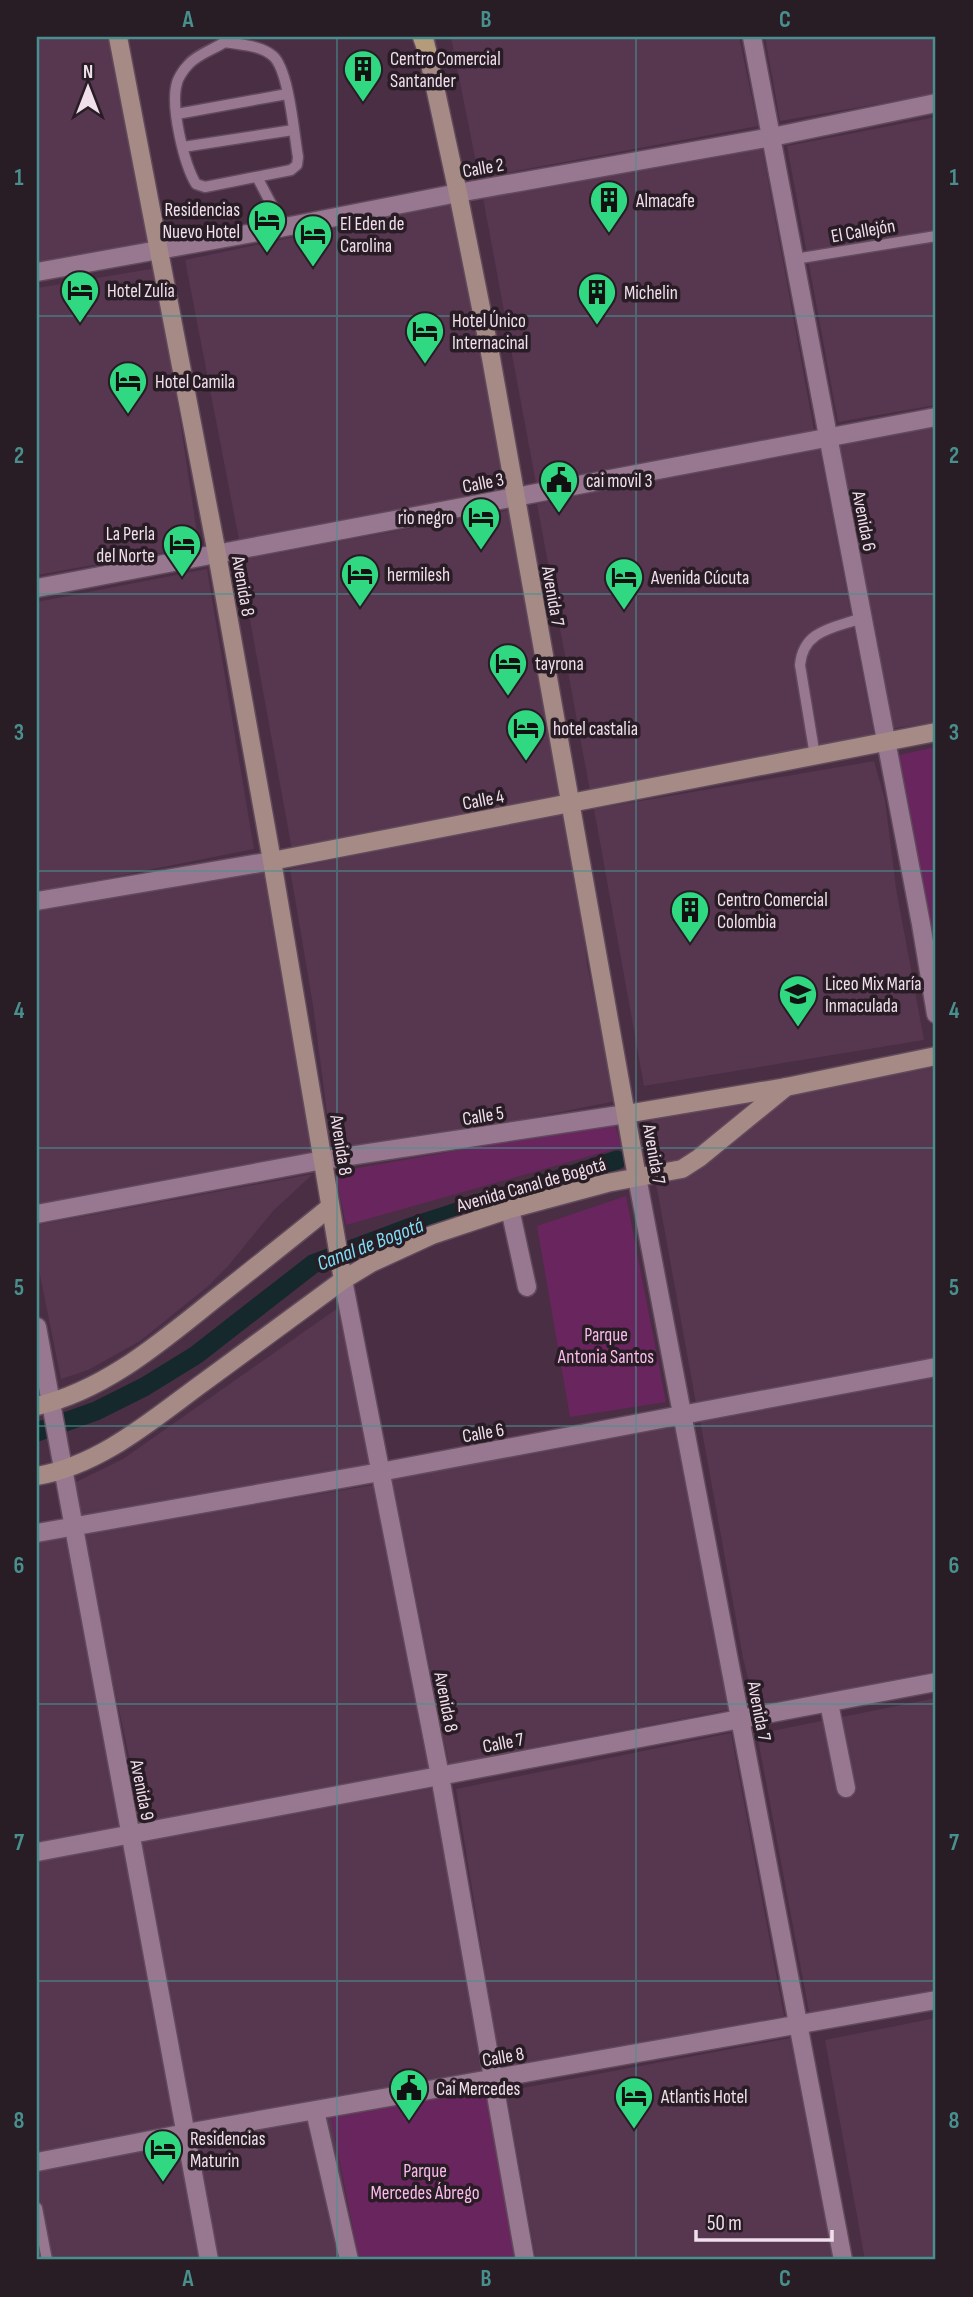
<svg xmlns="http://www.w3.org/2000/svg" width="973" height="2297" font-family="'Sofia Sans Condensed',sans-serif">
<rect width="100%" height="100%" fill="#4a2e44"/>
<g fill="#573650">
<path d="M37 37H123L155 241 37 263Z"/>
<path d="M451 37H739L758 126 479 178Z"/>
<path d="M765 37H936V94L780 121Z"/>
<path d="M936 117V405L838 422 787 146Z"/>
<path d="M762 147 814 430 537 489 483 198Z"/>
<path d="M459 202 517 492 239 540 185 260Z"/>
<path d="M157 268 199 546 37 575V288Z"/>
<path d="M936 424V722L889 729 828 438Z"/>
<path d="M819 446 875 740 590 791 537 504Z"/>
<path d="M521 508 573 794 292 850 239 560Z"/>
<path d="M207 569 254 849 37 892V602Z"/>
<path d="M874 761 885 800 896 888 924 1040 644 1086 594 809Z"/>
<path d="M562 814 583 928 587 964 616 1101 506 1123 332 1152 313 1005 290 869 510 823Z"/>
<path d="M263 870 313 1159 37 1206V911Z"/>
<path d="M936 1067V1359L697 1409 658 1194 646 1139 652 1120Z"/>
<path d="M313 1174 273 1211 229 1265 207 1287 140 1341 88 1370 61 1379 37 1260V1225Z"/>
<path d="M345 1303 376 1466 78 1516 74 1483 123 1459Z"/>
<path d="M936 1376V1671L755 1707 743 1658 700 1420Z"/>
<path d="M674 1426 732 1709 449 1764 392 1477Z"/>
<path d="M380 1484 433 1773 144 1826 81 1533Z"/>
<path d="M66 1536 126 1831 37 1847V1541Z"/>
<path d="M936 1698V1989L810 2017 757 1734Z"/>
<path d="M731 1733 784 2016 501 2070 456 1789Z"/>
<path d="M434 1788 488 2074 186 2133 140 1842Z"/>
<path d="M128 1843 179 2129 37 2155V1860Z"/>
<path d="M936 2018V2260H865L825 2040Z"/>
<path d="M790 2038 833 2260H536L506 2091Z"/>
<path d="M331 2116 357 2260H214L190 2136Z"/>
<path d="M182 2139 205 2260H37V2168Z"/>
</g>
<g fill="#69255e">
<path d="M936 747V971L895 756Z"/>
<path d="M614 1123 622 1147 346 1225 335 1172Z"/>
<path d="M626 1196 666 1402 570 1417 537 1226Z"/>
<path d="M488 2086 522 2260H359L331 2116Z"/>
</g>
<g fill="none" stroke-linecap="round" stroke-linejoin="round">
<path stroke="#15282c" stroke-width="19" d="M37 1432 96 1411 144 1387 196 1355 313 1264 414 1226 617 1160"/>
<g stroke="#614a5c" stroke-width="13">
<g id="service">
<path d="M224 37 225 42C240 45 261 45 273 56 289 70 294 134 298 157L297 165 291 170 205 187 196 184C184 164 170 106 177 83 178 78 184 69 188 65 196 55 214 49 225 42"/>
<path d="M177 114 287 94"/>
<path d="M183 147 293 130"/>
<path d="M257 177 276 213 280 228"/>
<path d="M795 259 936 236"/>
<path d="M815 756 800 665C803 630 834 628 862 618"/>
<path d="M37 2208 47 2260"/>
</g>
</g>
<g stroke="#614a5c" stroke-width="21">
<g id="minor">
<path d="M752 37 921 924 936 1014"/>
<path d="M37 272 280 228 458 193 772 137 936 103"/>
<path d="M37 588 936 417"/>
<path d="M37 901 272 861"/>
<path d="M637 1177 843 2260"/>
<path d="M510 1209 527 1287"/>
<path d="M37 1214 323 1160 626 1114"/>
<path d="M343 1280 440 1776 525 2260"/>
<path d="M37 1327 209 2260"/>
<path d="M829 1703 846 1788"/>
<path d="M37 1852 936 1682"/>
<path d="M315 2111 349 2260"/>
<path d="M37 2162 186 2133 936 2000"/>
</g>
</g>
<g stroke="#614a5c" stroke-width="21">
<path id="tertiary" d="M37 1533 380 1472 936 1367"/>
</g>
<g stroke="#614a5c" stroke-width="21">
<g id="secondary">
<path d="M118 37 217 554 272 861 343 1280"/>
<path d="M425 41 458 193 491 358 637 1177"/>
<path d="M272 861 936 732"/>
<path d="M626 1114 786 1087 936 1056"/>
<path d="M37 1406C106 1390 162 1341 216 1298 254 1268 292 1238 330 1207"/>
<path d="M37 1476C101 1465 153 1419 204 1382 250 1348 296 1314 343 1280L371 1263 432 1235 510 1209 607 1183 682 1169 699 1158 786 1087"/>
</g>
</g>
<g stroke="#614a5c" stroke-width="21">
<path id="primary" d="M422 37 428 54"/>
</g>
<use href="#service" stroke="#987890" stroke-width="10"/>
<use href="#minor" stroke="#987890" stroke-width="18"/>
<use href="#tertiary" stroke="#987890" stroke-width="18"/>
<use href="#secondary" stroke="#a68a85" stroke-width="18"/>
<use href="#primary" stroke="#b49c7a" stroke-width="18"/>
</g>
<path fill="none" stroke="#48908e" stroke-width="2" stroke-opacity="0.55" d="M337 37V2260M636 37V2260M37 316H936M37 594H936M37 871H936M37 1148H936M37 1426H936M37 1704H936M37 1981H936"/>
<defs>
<g id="building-pin" transform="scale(2.0125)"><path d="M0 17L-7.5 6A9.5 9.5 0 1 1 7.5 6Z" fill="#31d882" stroke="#281c25"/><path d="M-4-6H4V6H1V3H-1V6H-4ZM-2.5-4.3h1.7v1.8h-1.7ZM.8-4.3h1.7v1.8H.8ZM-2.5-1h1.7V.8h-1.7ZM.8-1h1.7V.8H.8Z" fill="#111"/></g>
<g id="hotel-pin" transform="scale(2.0125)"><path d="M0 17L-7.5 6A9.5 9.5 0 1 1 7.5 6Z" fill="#31d882" stroke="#281c25"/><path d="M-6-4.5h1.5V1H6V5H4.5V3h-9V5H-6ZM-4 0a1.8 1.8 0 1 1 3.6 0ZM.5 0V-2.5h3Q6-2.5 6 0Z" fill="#111"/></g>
<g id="civic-pin" transform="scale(2.0125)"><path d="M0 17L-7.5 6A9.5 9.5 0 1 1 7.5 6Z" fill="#31d882" stroke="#281c25"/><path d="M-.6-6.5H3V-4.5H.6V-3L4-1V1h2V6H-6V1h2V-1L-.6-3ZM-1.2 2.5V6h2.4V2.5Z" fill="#111"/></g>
<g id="school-pin" transform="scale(2.0125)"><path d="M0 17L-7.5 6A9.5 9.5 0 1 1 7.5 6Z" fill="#31d882" stroke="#281c25"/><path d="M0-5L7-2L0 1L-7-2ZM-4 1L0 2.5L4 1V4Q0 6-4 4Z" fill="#111"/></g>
</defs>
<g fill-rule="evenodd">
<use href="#building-pin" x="363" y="69"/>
<use href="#building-pin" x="609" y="200"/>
<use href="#hotel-pin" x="267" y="220"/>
<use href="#hotel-pin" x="313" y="234"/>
<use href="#hotel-pin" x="80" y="290"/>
<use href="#building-pin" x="597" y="292"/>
<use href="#hotel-pin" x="425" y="331"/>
<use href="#hotel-pin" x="128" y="381"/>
<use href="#civic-pin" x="559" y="480"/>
<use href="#hotel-pin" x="481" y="517"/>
<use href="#hotel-pin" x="182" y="544"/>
<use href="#hotel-pin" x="360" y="574"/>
<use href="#hotel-pin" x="624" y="577"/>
<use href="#hotel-pin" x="508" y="663"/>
<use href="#hotel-pin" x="526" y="728"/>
<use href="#building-pin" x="690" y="910"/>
<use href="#school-pin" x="798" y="994"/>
<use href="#civic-pin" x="409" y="2088"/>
<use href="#hotel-pin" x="634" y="2096"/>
<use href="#hotel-pin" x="163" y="2149"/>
</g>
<g text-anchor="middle" stroke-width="7" stroke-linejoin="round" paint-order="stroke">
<g font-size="19" fill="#f1dfec" stroke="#281c25" text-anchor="start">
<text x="390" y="65">Centro Comercial<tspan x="390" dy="22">Santander</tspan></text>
<text x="636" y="207">Almacafe</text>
<text x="240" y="216" text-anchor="end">Residencias<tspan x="240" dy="22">Nuevo Hotel</tspan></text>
<text x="340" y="230">El Eden de<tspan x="340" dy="22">Carolina</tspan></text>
<text x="107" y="297">Hotel Zulia</text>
<text x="624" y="299">Michelin</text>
<text x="452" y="327">Hotel Único<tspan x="452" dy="22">Internacinal</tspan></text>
<text x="155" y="388">Hotel Camila</text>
<text x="586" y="487">cai movil 3</text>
<text x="454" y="524" text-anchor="end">rio negro</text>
<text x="155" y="540" text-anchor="end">La Perla<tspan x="155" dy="22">del Norte</tspan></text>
<text x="387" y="581">hermilesh</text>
<text x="651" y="584">Avenida Cúcuta</text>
<text x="535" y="670">tayrona</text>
<text x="553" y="735">hotel castalia</text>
<text x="717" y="906">Centro Comercial<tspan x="717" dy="22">Colombia</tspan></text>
<text x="825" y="990">Liceo Mix María<tspan x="825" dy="22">Inmaculada</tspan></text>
<text x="436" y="2095">Cai Mercedes</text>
<text x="661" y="2103">Atlantis Hotel</text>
<text x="190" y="2145">Residencias<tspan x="190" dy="22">Maturin</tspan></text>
</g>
<g font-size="19" fill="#f1dfec" stroke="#281c25">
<text transform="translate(483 167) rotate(-10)" y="7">Calle 2</text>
<text transform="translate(863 230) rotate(-10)" y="7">El Callejón</text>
<text transform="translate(483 482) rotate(-11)" y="7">Calle 3</text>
<text transform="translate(865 521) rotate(79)" y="7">Avenida 6</text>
<text transform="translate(244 586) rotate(80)" y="7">Avenida 8</text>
<text transform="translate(554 596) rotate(80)" y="7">Avenida 7</text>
<text transform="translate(483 799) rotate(-11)" y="7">Calle 4</text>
<text transform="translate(483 1115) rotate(-9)" y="7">Calle 5</text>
<text transform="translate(342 1145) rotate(81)" y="7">Avenida 8</text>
<text transform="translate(655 1154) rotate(80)" y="7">Avenida 7</text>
<text transform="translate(531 1184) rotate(-16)" y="7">Avenida Canal de Bogotá</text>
<text transform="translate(483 1432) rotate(-10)" y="7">Calle 6</text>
<text transform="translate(447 1702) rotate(79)" y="7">Avenida 8</text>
<text transform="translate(760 1711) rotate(79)" y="7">Avenida 7</text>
<text transform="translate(503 1742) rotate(-11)" y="7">Calle 7</text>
<text transform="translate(143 1790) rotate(79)" y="7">Avenida 9</text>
<text transform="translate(503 2056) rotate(-10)" y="7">Calle 8</text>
</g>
<g font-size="19" fill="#fabbeb" stroke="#281c25">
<text x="606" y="1341">Parque<tspan x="606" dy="22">Antonia Santos</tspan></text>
<text x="425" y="2177">Parque<tspan x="425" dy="22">Mercedes Ábrego</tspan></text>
</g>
<g font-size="21" font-style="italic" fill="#80dff6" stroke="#281c25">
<text transform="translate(370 1244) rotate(-21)" y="7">Canal de Bogotá</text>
</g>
</g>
<rect width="973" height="2297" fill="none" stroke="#281c25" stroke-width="77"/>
<g transform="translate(88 88)" stroke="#281c25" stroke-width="5" paint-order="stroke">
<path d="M0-5L12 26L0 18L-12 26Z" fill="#f1dfec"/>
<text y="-10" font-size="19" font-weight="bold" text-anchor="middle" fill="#f1dfec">N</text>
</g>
<path d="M696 2230v10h136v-10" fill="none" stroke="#f1dfec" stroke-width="3.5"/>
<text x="707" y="2230" font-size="21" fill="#f1dfec" stroke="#281c25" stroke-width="5" paint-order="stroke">50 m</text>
<rect x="38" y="38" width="896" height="2220" fill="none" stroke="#48908e" stroke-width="2.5"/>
<g font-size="23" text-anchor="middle" font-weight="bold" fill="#48908e">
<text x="188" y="27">A</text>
<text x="486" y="27">B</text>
<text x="785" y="27">C</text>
<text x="19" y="185">1</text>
<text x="954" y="185">1</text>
<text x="19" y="463">2</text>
<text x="954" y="463">2</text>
<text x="19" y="740">3</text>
<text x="954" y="740">3</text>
<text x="19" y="1018">4</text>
<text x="954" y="1018">4</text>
<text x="19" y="1295">5</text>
<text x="954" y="1295">5</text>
<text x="19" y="1573">6</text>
<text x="954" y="1573">6</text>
<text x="19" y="1850">7</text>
<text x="954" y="1850">7</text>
<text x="19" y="2128">8</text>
<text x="954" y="2128">8</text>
<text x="188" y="2286">A</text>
<text x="486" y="2286">B</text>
<text x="785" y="2286">C</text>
</g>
</svg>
